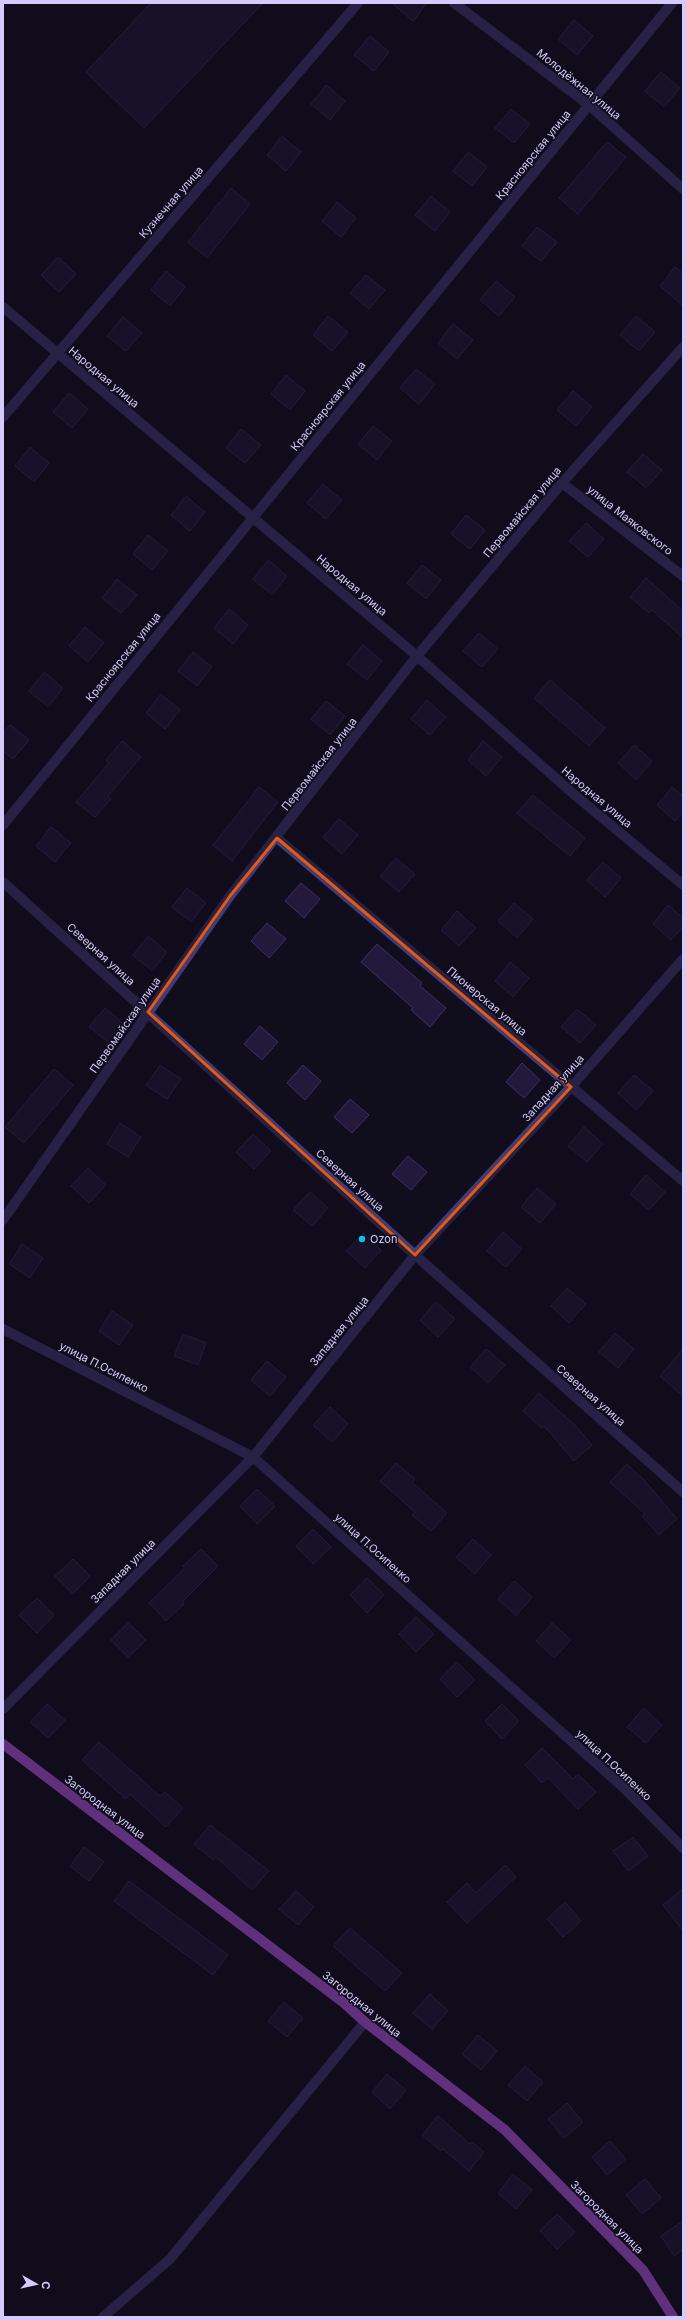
<svg xmlns="http://www.w3.org/2000/svg" width="686" height="2320" font-family="Inter,sans-serif">
<rect width="100%" height="100%" fill="#100d1c"/>
<g fill="#231a3b" stroke="#3d2e66">
<path d="M151 3H263L144 128 86 72Z"/>
<path d="M392 3H427L413 21Z"/>
<path d="M574 20 593 36 577 55 558 39Z"/>
<path d="M370 36 389 52 374 71 354 55Z"/>
<path d="M661 72 680 88 664 107 645 91Z"/>
<path d="M326 85 345 101 330 120 311 104Z"/>
<path d="M511 109 530 124 514 143 495 128Z"/>
<path d="M282 136 301 152 286 171 267 155Z"/>
<path d="M607 142 626 157 578 214 559 198Z"/>
<path d="M468 152 487 167 472 186 453 171Z"/>
<path d="M231 188 250 204 207 258 188 242Z"/>
<path d="M431 196 450 212 435 231 415 215Z"/>
<path d="M337 202 356 218 341 237 322 221Z"/>
<path d="M537 227 557 242 541 261 522 246Z"/>
<path d="M58 257 76 274 59 292 41 275Z"/>
<path d="M675 267 683 274V306L660 286Z"/>
<path d="M166 271 185 287 170 306 151 290Z"/>
<path d="M366 275 385 290 369 309 350 293Z"/>
<path d="M496 281 515 297 499 316 480 300Z"/>
<path d="M328 316 348 332 332 351 313 335Z"/>
<path d="M636 316 655 332 639 351 620 335Z"/>
<path d="M123 317 142 333 126 351 107 336Z"/>
<path d="M453 324 473 340 457 359 438 343Z"/>
<path d="M416 369 435 384 419 404 400 388Z"/>
<path d="M286 375 305 391 290 410 271 394Z"/>
<path d="M573 391 592 407 576 426 557 410Z"/>
<path d="M69 393 88 409 72 428 53 412Z"/>
<path d="M373 426 392 441 377 460 358 444Z"/>
<path d="M241 429 261 445 245 463 226 448Z"/>
<path d="M30 447 49 463 34 482 15 466Z"/>
<path d="M643 454 662 470 646 488 627 472Z"/>
<path d="M323 484 342 500 326 519 307 503Z"/>
<path d="M186 496 205 512 190 531 171 515Z"/>
<path d="M466 515 485 530 470 549 451 534Z"/>
<path d="M586 523 604 539 588 557 569 541Z"/>
<path d="M148 535 168 551 152 570 133 554Z"/>
<path d="M268 560 287 576 272 595 253 579Z"/>
<path d="M422 565 441 580 426 599 407 583Z"/>
<path d="M646 578 683 611V638L652 610 649 613 630 597Z"/>
<path d="M117 579 137 595 121 613 102 598Z"/>
<path d="M229 609 248 625 233 644 214 628Z"/>
<path d="M85 627 104 643 88 662 69 646Z"/>
<path d="M479 633 498 649 482 667 463 651Z"/>
<path d="M363 645 382 661 367 680 347 664Z"/>
<path d="M193 652 212 667 197 686 178 671Z"/>
<path d="M44 672 63 688 48 707 29 691Z"/>
<path d="M550 680 605 728 589 746 534 698Z"/>
<path d="M161 694 180 710 165 729 146 713Z"/>
<path d="M427 700 446 717 430 735 411 719Z"/>
<path d="M326 701 345 716 330 735 311 719Z"/>
<path d="M10 725 29 740 13 759 3 751V733Z"/>
<path d="M122 741 141 757 108 796 111 799 95 817 76 802 109 763 106 760Z"/>
<path d="M483 741 502 757 486 776 468 760Z"/>
<path d="M634 745 652 761 636 780 618 763Z"/>
<path d="M259 787 278 802 232 861 213 845Z"/>
<path d="M672 787 683 796V812L675 821 657 805Z"/>
<path d="M533 795 585 838 570 856 517 813Z"/>
<path d="M339 819 358 835 342 854 323 837Z"/>
<path d="M51 827 71 843 55 862 36 846Z"/>
<path d="M396 858 415 874 399 892 380 876Z"/>
<path d="M603 862 621 878 605 897 587 880Z"/>
<path d="M301 883 320 899 304 918 285 901Z"/>
<path d="M187 888 206 903 191 922 172 907Z"/>
<path d="M514 903 533 919 517 938 498 921Z"/>
<path d="M668 905 683 918V927L671 940 653 924Z"/>
<path d="M457 911 476 928 459 946 441 930Z"/>
<path d="M267 923 286 939 269 958 251 941Z"/>
<path d="M148 936 167 952 152 971 133 955Z"/>
<path d="M377 944 422 983 420 986 446 1008 430 1027 411 1010 413 1008 361 962Z"/>
<path d="M510 962 529 978 513 997 495 981Z"/>
<path d="M105 1008 124 1024 109 1043 89 1027Z"/>
<path d="M577 1009 596 1025 580 1043 561 1027Z"/>
<path d="M260 1026 278 1042 262 1060 244 1044Z"/>
<path d="M522 1063 540 1080 524 1098 506 1082Z"/>
<path d="M160 1065 181 1079 167 1099 146 1085Z"/>
<path d="M303 1065 321 1081 305 1100 287 1083Z"/>
<path d="M54 1069 73 1085 24 1143 5 1127Z"/>
<path d="M634 1075 653 1091 636 1110 618 1093Z"/>
<path d="M350 1099 369 1115 352 1133 334 1117Z"/>
<path d="M120 1123 141 1137 128 1157 107 1144Z"/>
<path d="M584 1127 603 1144 587 1162 568 1146Z"/>
<path d="M253 1134 271 1151 254 1169 236 1152Z"/>
<path d="M408 1156 427 1172 411 1190 392 1174Z"/>
<path d="M88 1168 106 1185 89 1203 71 1186Z"/>
<path d="M646 1175 665 1192 649 1210 630 1194Z"/>
<path d="M537 1188 556 1204 540 1223 521 1207Z"/>
<path d="M310 1192 328 1208 312 1226 293 1210Z"/>
<path d="M503 1232 522 1249 506 1267 487 1251Z"/>
<path d="M363 1233 381 1250 365 1268 346 1251Z"/>
<path d="M22 1244 43 1258 30 1278 9 1264Z"/>
<path d="M567 1288 586 1304 569 1323 551 1306Z"/>
<path d="M436 1302 455 1319 438 1337 420 1320Z"/>
<path d="M112 1311 133 1325 119 1345 99 1331Z"/>
<path d="M615 1333 634 1349 618 1368 599 1352Z"/>
<path d="M183 1334 206 1343 198 1365 174 1356Z"/>
<path d="M486 1349 505 1365 488 1383 470 1367Z"/>
<path d="M683 1349V1396L660 1376Z"/>
<path d="M267 1361 286 1377 270 1396 251 1380Z"/>
<path d="M539 1393 576 1426 592 1445 574 1461 544 1426 542 1428 523 1411Z"/>
<path d="M330 1407 348 1424 332 1442 313 1425Z"/>
<path d="M396 1463 415 1479 412 1482 447 1513 431 1531 412 1515 415 1512 380 1481Z"/>
<path d="M627 1464 645 1481 677 1519 659 1535 642 1516 645 1514 610 1482Z"/>
<path d="M257 1489 275 1506 257 1524 240 1506Z"/>
<path d="M313 1529 331 1547 313 1564 296 1546Z"/>
<path d="M473 1539 491 1555 475 1574 456 1557Z"/>
<path d="M201 1549 218 1566 182 1602 184 1604 166 1621 149 1603 185 1568 183 1566Z"/>
<path d="M73 1559 90 1576 73 1594 55 1576Z"/>
<path d="M367 1578 384 1595 367 1613 350 1595Z"/>
<path d="M514 1581 532 1597 516 1616 498 1599Z"/>
<path d="M37 1598 54 1615 37 1633 19 1615Z"/>
<path d="M416 1617 434 1634 416 1652 399 1634Z"/>
<path d="M128 1623 146 1640 128 1657 111 1640Z"/>
<path d="M552 1623 571 1640 554 1658 536 1641Z"/>
<path d="M457 1662 475 1680 457 1697 440 1679Z"/>
<path d="M47 1704 65 1720 48 1738 30 1722Z"/>
<path d="M502 1704 519 1721 502 1739 485 1721Z"/>
<path d="M644 1708 662 1725 646 1743 627 1727Z"/>
<path d="M99 1742 160 1796 165 1792 183 1808 166 1827 130 1794 126 1799 82 1760Z"/>
<path d="M542 1748 573 1779 578 1774 596 1792 578 1809 548 1778 542 1783 525 1765Z"/>
<path d="M210 1825 269 1871 252 1890 216 1857 213 1860 194 1844Z"/>
<path d="M633 1837 648 1856 628 1871 613 1851Z"/>
<path d="M84 1847 104 1862 89 1881 70 1866Z"/>
<path d="M505 1865 516 1877 467 1923 447 1902 467 1883 476 1893Z"/>
<path d="M129 1881 228 1955 213 1975 114 1901Z"/>
<path d="M683 1889V1931L663 1905Z"/>
<path d="M296 1891 314 1907 298 1925 279 1909Z"/>
<path d="M565 1902 581 1921 563 1937 547 1919Z"/>
<path d="M350 1928 402 1973 385 1991 333 1946Z"/>
<path d="M430 1994 448 2011 432 2029 413 2013Z"/>
<path d="M284 2002 303 2018 287 2037 268 2021Z"/>
<path d="M478 2035 497 2051 481 2070 462 2054Z"/>
<path d="M525 2066 543 2082 527 2101 508 2085Z"/>
<path d="M387 2074 406 2090 390 2109 372 2092Z"/>
<path d="M567 2103 583 2122 564 2138 548 2119Z"/>
<path d="M438 2116 470 2144 472 2142 484 2152 469 2171 443 2149 441 2151 422 2135Z"/>
<path d="M610 2141 626 2159 607 2175 592 2157Z"/>
<path d="M513 2174 532 2190 516 2209 498 2193Z"/>
<path d="M645 2179 661 2198 642 2214 626 2195Z"/>
<path d="M557 2214 575 2232 557 2249 540 2231Z"/>
<path d="M683 2221V2250L674 2256 661 2236Z"/>
</g>
<g fill="none" stroke-linecap="round" stroke-linejoin="round">
<g stroke="#413b78" stroke-width="10">
<path d="M454 3 589 105 683 189"/>
<path d="M3 307 417 656 576 796 683 885"/>
<path d="M3 417 358 3"/>
<path d="M562 483 683 576"/>
<path d="M3 825 672 3"/>
<path d="M277 838 683 1181"/>
<path d="M3 882 415 1255 683 1492"/>
<path d="M3 1220 230 896 417 656 562 483 683 347"/>
<path d="M3 1329 253 1457 624 1788 683 1848"/>
<path d="M3 1709 253 1457 415 1255 571 1087 683 959"/>
<path d="M103 2317 170 2259 365 2022"/>
</g>
<path stroke="#c45bf3" stroke-width="10" d="M3 1744 344 2003 365 2022 505 2130 643 2270 673 2317"/>
</g>
<path d="M0 0H686V2320H0ZM277 838 571 1087 415 1255 148 1012 230 896Z" fill="#100d1c" fill-opacity=".55" fill-rule="evenodd"/>
<path fill="none" stroke="#e8590c" stroke-width="3" stroke-linejoin="round" d="M277 838 571 1087 415 1255 148 1012 230 896Z"/>
<circle fill="#10c0e2" stroke="#100d1c" stroke-width="1.5" cx="362" cy="1239" r="4"/>
<g text-anchor="middle" stroke-width="3" stroke-linejoin="round" paint-order="stroke">
<g font-size="11" fill="#d4cbfb" stroke="#100d1c">
<text transform="translate(579 84) rotate(39)" y="4">Молодёжная улица</text>
<text transform="translate(533 155) rotate(-51)" y="4">Красноярская улица</text>
<text transform="translate(171 202) rotate(-49)" y="4">Кузнечная улица</text>
<text transform="translate(104 377) rotate(40)" y="4">Народная улица</text>
<text transform="translate(328 406) rotate(-51)" y="4">Красноярская улица</text>
<text transform="translate(522 512) rotate(-50)" y="4">Первомайская улица</text>
<text transform="translate(630 520) rotate(38)" y="4">улица Маяковского</text>
<text transform="translate(352 585) rotate(40)" y="4">Народная улица</text>
<text transform="translate(123 657) rotate(-51)" y="4">Красноярская улица</text>
<text transform="translate(319 764) rotate(-52)" y="4">Первомайская улица</text>
<text transform="translate(597 797) rotate(40)" y="4">Народная улица</text>
<text transform="translate(101 954) rotate(42)" y="4">Северная улица</text>
<text transform="translate(487 1001) rotate(40)" y="4">Пионерская улица</text>
<text transform="translate(125 1025) rotate(-55)" y="4">Первомайская улица</text>
<text transform="translate(553 1088) rotate(-48)" y="4">Западная улица</text>
<text transform="translate(350 1180) rotate(42)" y="4">Северная улица</text>
<text transform="translate(339 1331) rotate(-51)" y="4">Западная улица</text>
<text transform="translate(104 1367) rotate(27)" y="4">улица П.Осипенко</text>
<text transform="translate(591 1395) rotate(41)" y="4">Северная улица</text>
<text transform="translate(373 1548) rotate(42)" y="4">улица П.Осипенко</text>
<text transform="translate(123 1571) rotate(-45)" y="4">Западная улица</text>
<text transform="translate(614 1765) rotate(43)" y="4">улица П.Осипенко</text>
<text transform="translate(105 1807) rotate(37)" y="4">Загородная улица</text>
<text transform="translate(362 2004) rotate(39)" y="4">Загородная улица</text>
<text transform="translate(607 2217) rotate(45)" y="4">Загородная улица</text>
</g>
<g font-size="11" fill="#d4cbfb" stroke="#100d1c" text-anchor="start">
<text x="370" y="1243">Ozon</text>
</g>
</g>
<rect width="686" height="2320" fill="none" stroke="#d4cbfb" stroke-width="8"/>
<g transform="translate(36 2284) rotate(98)" stroke="#100d1c" stroke-width="3" paint-order="stroke">
<path d="M0-3L7 15L0 10L-7 15Z" fill="#d4cbfb"/>
<text y="-6" font-size="11" font-weight="bold" text-anchor="middle" fill="#d4cbfb">С</text>
</g>
</svg>
